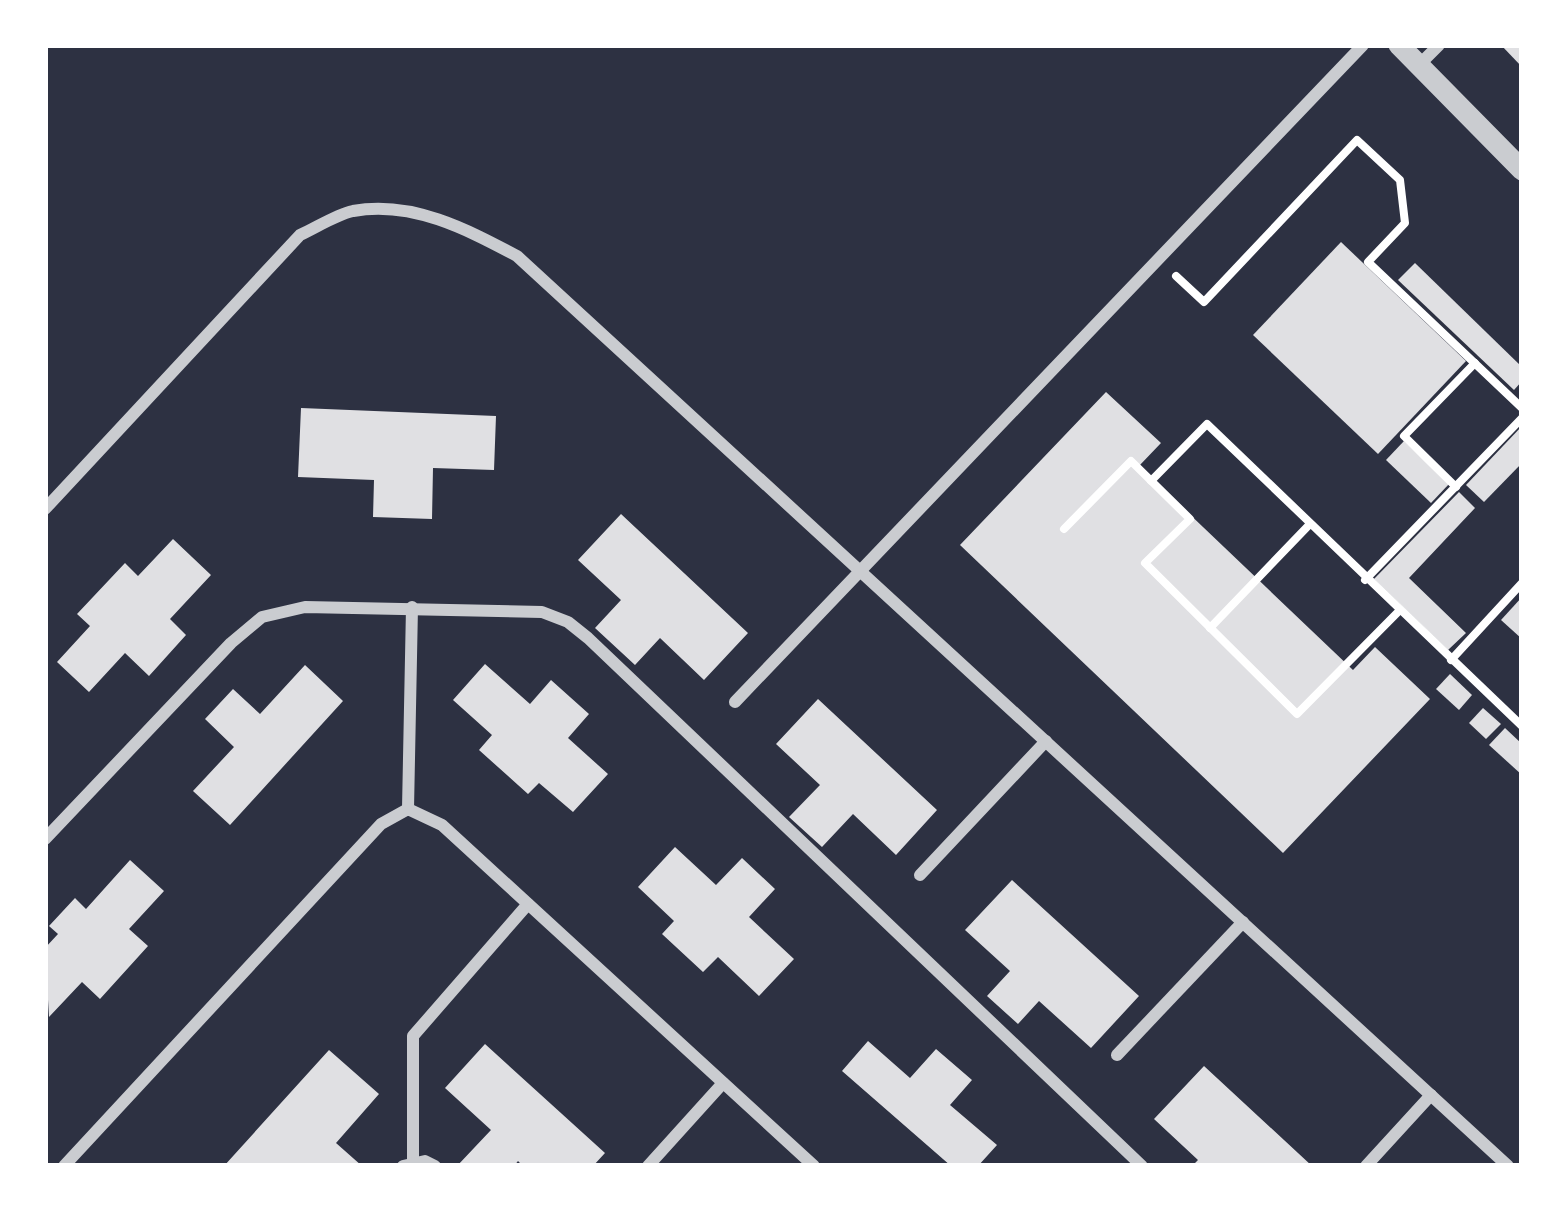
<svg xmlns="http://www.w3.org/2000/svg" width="1567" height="1211" font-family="Mulish,sans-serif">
<rect width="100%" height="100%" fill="#2d3142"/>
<g fill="#e0e0e3">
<path d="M1501 45H1522V67Z"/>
<path d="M1341 242 1466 361 1378 454 1253 335Z"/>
<path d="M1415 263 1522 367V381L1514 390 1398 280Z"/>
<path d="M1106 392 1161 443 1139 466 1353 670 1375 647 1430 699 1283 853 960 545Z"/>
<path d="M301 408 496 416 494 470 433 468 432 519 373 517 374 480 298 477Z"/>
<path d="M1522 426V463L1484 502 1466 485Z"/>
<path d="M1404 441 1449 484 1431 503 1386 460Z"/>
<path d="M1459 492 1475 508 1409 578 1466 633 1448 650 1374 579Z"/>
<path d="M621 514 748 633 704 680 660 638 635 665 595 628 621 600 578 560Z"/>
<path d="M173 539 211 575 170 619 186 635 149 676 125 653 89 692 57 662 90 626 77 614 125 563 138 576Z"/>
<path d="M1522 597V639L1501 620Z"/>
<path d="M485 664 530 704 551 680 589 714 568 738 608 774 573 812 539 783 528 794 479 750 492 735 453 700Z"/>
<path d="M305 665 343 701 230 825 193 791 234 747 205 719 233 689 260 714Z"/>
<path d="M1450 674 1472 695 1459 710 1436 689Z"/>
<path d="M818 699 937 810 896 855 853 814 822 847 789 817 820 785 776 744Z"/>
<path d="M1483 708 1501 724 1486 739 1469 723Z"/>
<path d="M1505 728 1522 744V775L1489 745Z"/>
<path d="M675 847 716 885 742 858 775 889 749 917 794 959 759 996 718 957 703 972 662 934 674 921 638 887Z"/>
<path d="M130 860 164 891 129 929 148 946 100 999 82 982 49 1017 45 948 58 934 49 926 75 898 86 909Z"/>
<path d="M1012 880 1139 996 1091 1048 1039 1001 1018 1024 987 996 1010 971 965 930Z"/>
<path d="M868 1041 910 1078 936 1049 972 1080 950 1105 997 1145 978 1166H951L842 1071Z"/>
<path d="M485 1044 605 1153 593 1166H523L518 1161 514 1166H457L491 1130 445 1088Z"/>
<path d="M329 1050 379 1094 336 1143 362 1166H224Z"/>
<path d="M1204 1066 1312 1166H1192L1198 1160 1154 1119Z"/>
</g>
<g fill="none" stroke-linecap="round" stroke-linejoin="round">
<g stroke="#fff" stroke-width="8">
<path d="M1176 276 1204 302 1357 140 1400 180 1405 223 1368 262 1522 408"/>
<path d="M1151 481 1207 424 1522 726"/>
<path d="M1456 487 1404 436 1475 363"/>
<path d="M1064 529 1131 461 1190 519 1145 563 1297 714 1398 612"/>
<path d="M1365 580 1522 418"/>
<path d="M1210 628 1309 525"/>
<path d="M1451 660 1522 583"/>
</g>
<g stroke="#caccd0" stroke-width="12">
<path d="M1419 65 1439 45"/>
<path d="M45 509 300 235C316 228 335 215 353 211 412 200 468 230 517 256L1508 1166"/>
<path d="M735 702 1363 45"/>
<path d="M408 809 412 607"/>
<path d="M45 839 231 643 262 617 305 607 542 612 568 622 588 638 1142 1166"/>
<path d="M920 875 1046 741"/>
<path d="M1117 1055 1243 922"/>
<path d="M413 1161V1036L528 904"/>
<path d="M64 1166 381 824 408 809 442 825 814 1166"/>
<path d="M403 1166 425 1161 435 1166"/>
<path d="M648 1166 723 1083"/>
<path d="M1366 1166 1431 1095"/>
</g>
<path stroke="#caccd0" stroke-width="21" d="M1399 45 1522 170"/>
</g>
<rect width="1567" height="1211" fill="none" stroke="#ffffff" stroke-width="96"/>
</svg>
